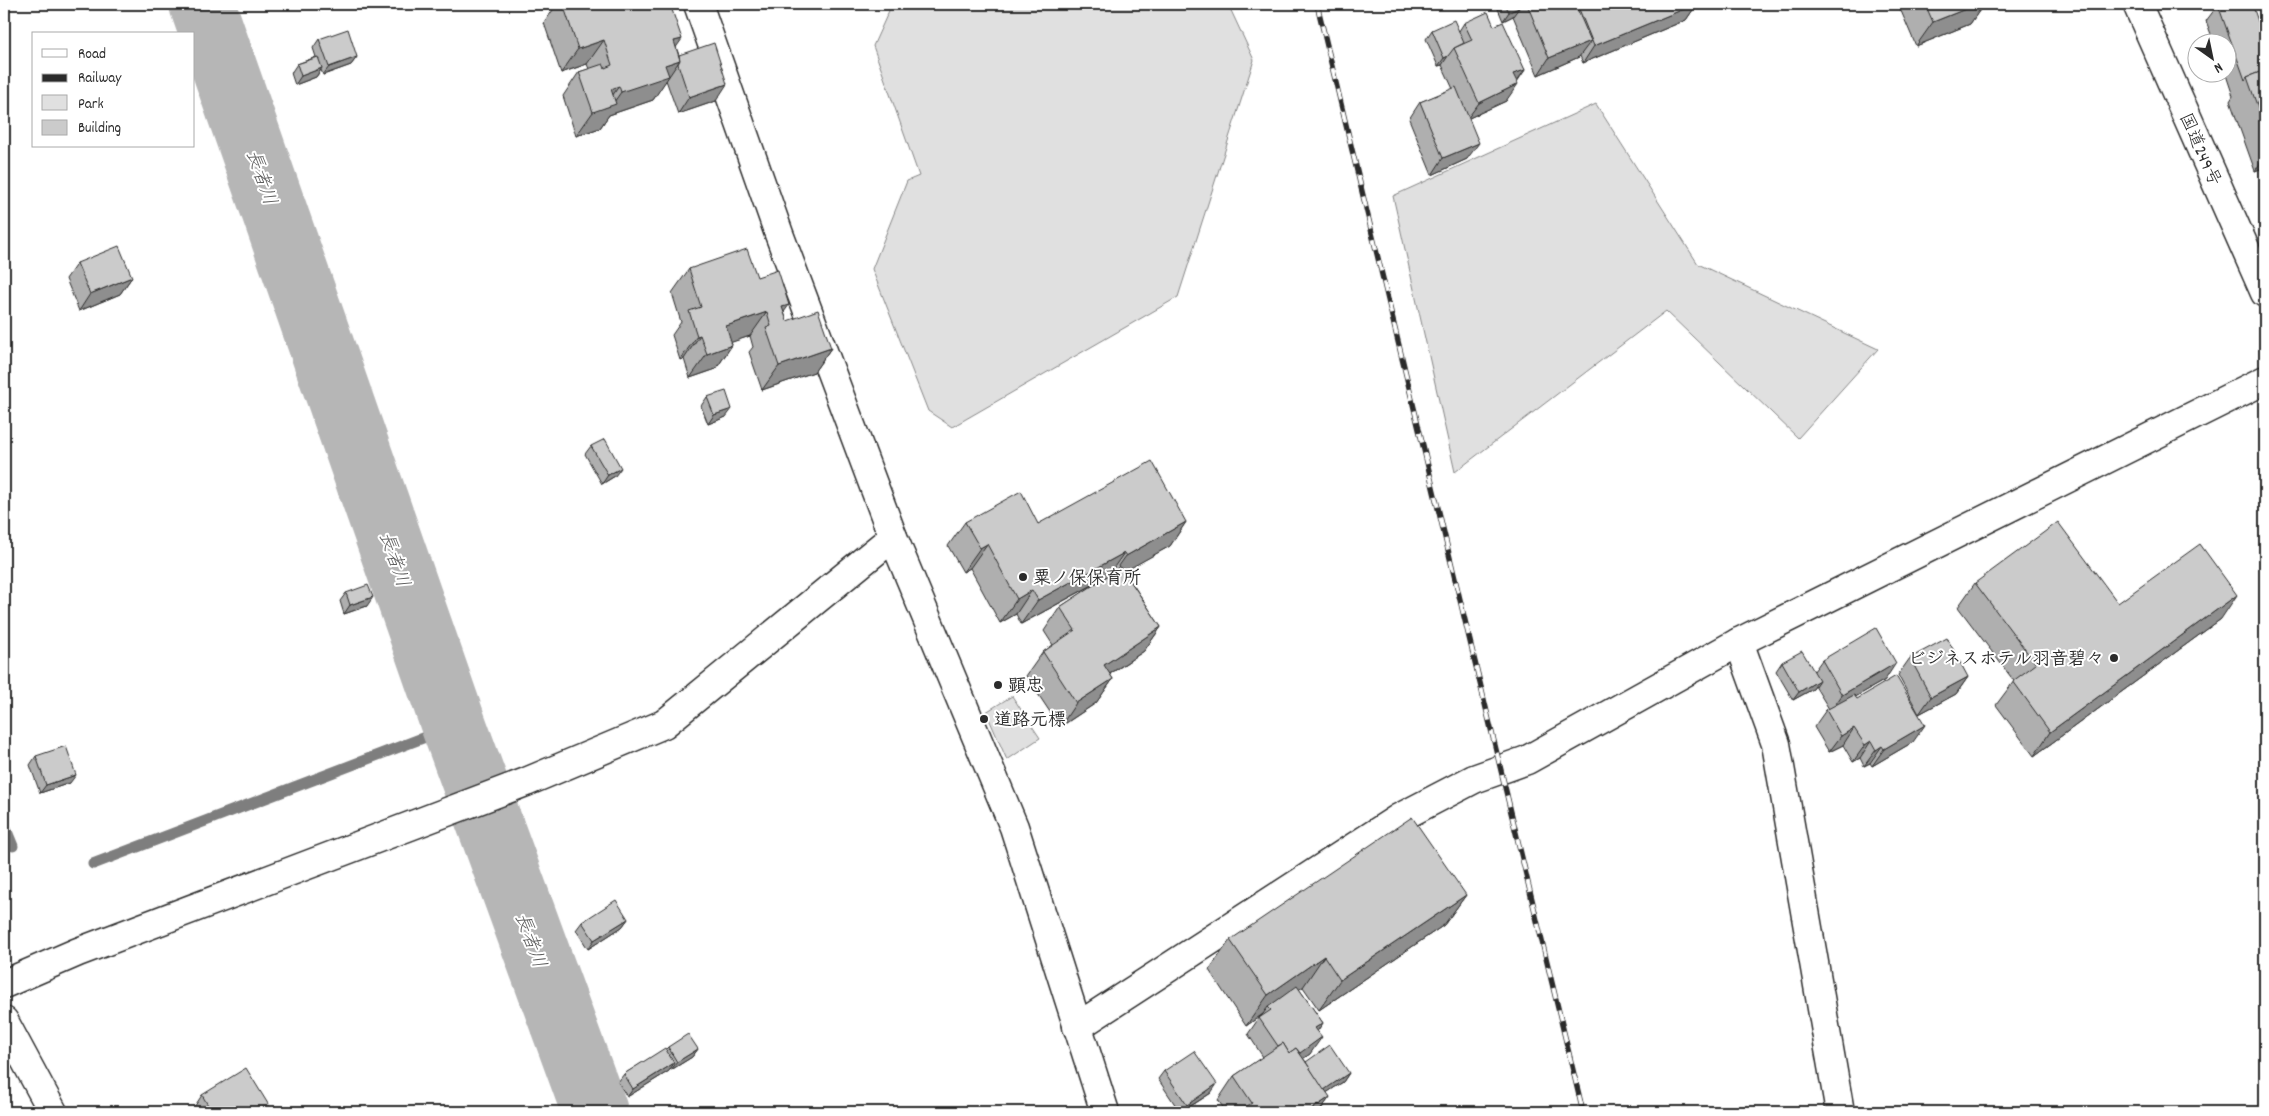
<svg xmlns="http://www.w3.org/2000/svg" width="2269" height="1116" font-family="Dekko,'Klee One',sans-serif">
<rect width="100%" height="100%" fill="#fff"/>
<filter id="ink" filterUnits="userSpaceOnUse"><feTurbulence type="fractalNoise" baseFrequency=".02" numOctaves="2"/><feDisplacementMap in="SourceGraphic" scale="10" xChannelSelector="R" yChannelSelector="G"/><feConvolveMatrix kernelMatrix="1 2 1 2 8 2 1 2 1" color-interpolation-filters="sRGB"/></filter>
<g filter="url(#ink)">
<g fill="#e0e0e0" stroke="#868686">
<path d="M892 4H1228L1254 60 1178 297 952 427 928 411 872 269 907 181 919 176 873 46Z"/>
<path d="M1596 104 1698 264 1878 349 1798 438 1666 311 1455 472 1393 196Z"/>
<path d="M1012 696 1040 738 1007 760 986 712Z"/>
</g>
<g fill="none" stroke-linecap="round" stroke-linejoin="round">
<g stroke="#7e7e7e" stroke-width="11">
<path d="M4 824 13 846"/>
<path d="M93 864 454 726"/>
</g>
<path stroke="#b6b6b6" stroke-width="66" d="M202 4 454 726 595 1112"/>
<g stroke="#2b2b2b" stroke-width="31">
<g id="minor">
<path d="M698 4 779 234 893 537 1014 827 1105 1112"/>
<path d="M1739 642 1776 744 1840 1112"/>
<path d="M4 984 78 952 526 782 664 724 893 537"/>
<path d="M4 1021 53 1112"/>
<path d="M1077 1027 1399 818 1474 779 1527 760 1739 642 2265 380"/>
</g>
</g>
<g stroke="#2b2b2b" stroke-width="31">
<path id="highway" d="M2137 4 2265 293"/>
</g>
<use href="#minor" stroke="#fff" stroke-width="28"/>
<use href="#highway" stroke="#fff" stroke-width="28"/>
<g stroke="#2b2b2b" stroke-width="5.5">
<path id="rail" d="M1317 4 1583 1112"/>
</g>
<use href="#rail" stroke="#fff" stroke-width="4" stroke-dasharray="11" stroke-linecap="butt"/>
</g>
<g fill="#afafaf" stroke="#2b2b2b">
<path d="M557 4H670L676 47 679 55 716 101 678 114 666 80 653 100 609 115 600 128 576 136 563 96 579 72 589 69 587 64 561 73 544 23Z"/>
<path d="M1496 4H1697L1686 20 1583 63 1580 56 1579 57 1538 75 1513 16 1503 21Z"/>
<path d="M1898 4H1984L1970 24 1916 46Z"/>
<path d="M2218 5 2265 41V167L2255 171 2230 101 2233 96 2225 72H2226V42H2214L2206 21Z"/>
<path d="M1464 23 1494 26 1525 70 1517 82 1506 101 1469 118 1467 159 1432 175 1409 119 1420 102 1453 89 1442 65 1438 66 1426 39 1432 30 1459 31Z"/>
<path d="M319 39 357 57 351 65 323 75 321 70 316 77 295 85 291 73 297 64 316 57 313 48Z"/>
<path d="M77 263 132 277 120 294 79 311 66 279Z"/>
<path d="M689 269 757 277 784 312 787 321 831 348 814 372 762 390 749 352 753 347 750 336 731 342 732 345 716 369 690 378 684 359 680 360 672 335 681 322 672 293Z"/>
<path d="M707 397 726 417 708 424 701 406Z"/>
<path d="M591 446 615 476 602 484 585 454Z"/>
<path d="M965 522 1038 524 1186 522 1170 546 1124 571 1161 627 1144 651 1110 674 1113 679 1096 703 1060 727 1026 676 1043 652 1053 645 1044 631 1060 607 1102 580 1021 624 1016 614 1000 623 970 568 963 572 948 546Z"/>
<path d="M1975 583 2118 603 2221 619 2034 756 1996 705 2014 681 1958 607Z"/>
<path d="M346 593 367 606 344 614 340 601Z"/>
<path d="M1910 658 1968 677 1956 694 1919 714 1898 675Z"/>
<path d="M1822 660 1885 680 1855 697 1857 699 1913 742 1872 766 1870 763 1864 766 1860 758 1853 762 1843 745 1829 752 1814 727 1826 710 1829 709 1815 686 1813 689 1793 700 1776 671 1782 662 1814 671Z"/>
<path d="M36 756 70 783 40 793 30 765Z"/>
<path d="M1466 895 1444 925 1319 1010 1303 987 1299 989 1323 1023 1317 1031 1310 1054 1303 1058 1306 1062 1349 1073 1343 1082 1326 1093 1330 1097 1319 1112H1226L1218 1100 1234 1076 1263 1057 1248 1034 1259 1018 1263 1014 1246 1026 1209 970 1230 940Z"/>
<path d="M628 919 622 927 588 949 576 930 582 922Z"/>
<path d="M668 1047 698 1049 692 1057 671 1070 670 1069 669 1071 627 1097 618 1082 624 1074 666 1049Z"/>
<path d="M1164 1071 1211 1093 1182 1112H1180L1158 1079Z"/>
<path d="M202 1095 273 1112H191Z"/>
</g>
<g fill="#8e8e8e" stroke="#2b2b2b">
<path d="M1577 4H1603L1579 9 1573 17 1566 20Z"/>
<path d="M1696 4H1697L1686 20 1583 63 1594 46Z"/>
<path d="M1978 4H1984L1970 24 1916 46 1933 22Z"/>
<path d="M1519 8 1513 16 1503 21 1509 12Z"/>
<path d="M682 39 665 63 674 41Z"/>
<path d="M604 40 587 64 561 73 578 49Z"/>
<path d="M1591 41 1579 57 1538 75 1549 58Z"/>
<path d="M1448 56 1442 65 1438 66 1444 58Z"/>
<path d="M357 57 351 65 323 75 329 67Z"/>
<path d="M680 60 653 100 609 115 600 128 576 136 593 112 611 89 619 86 604 108 612 105 621 92 665 65Z"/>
<path d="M322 68 316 77 295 85 301 76Z"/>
<path d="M1525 70 1513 86V74Z"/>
<path d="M727 84 716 101 678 114 689 97Z"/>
<path d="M1518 84 1506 101 1467 119 1479 103Z"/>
<path d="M1479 143 1467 159 1432 175 1443 158Z"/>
<path d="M2265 156V167L2255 171Z"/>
<path d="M132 277 120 294 79 311 90 294Z"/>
<path d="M789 305 772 329 782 307Z"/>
<path d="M767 312 750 336 709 350 726 326Z"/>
<path d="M700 335 684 359 680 360 697 336Z"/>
<path d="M732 345 716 369 690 378 707 354Z"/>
<path d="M831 348 814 372 762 390 779 366Z"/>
<path d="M732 409 726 417 708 424 714 415Z"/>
<path d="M621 468 615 476 602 484 608 475Z"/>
<path d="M1186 522 1170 546 1109 580 1126 556Z"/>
<path d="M987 544 970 568 963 572 980 548Z"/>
<path d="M1124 553 1107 577 1021 624 1038 600Z"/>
<path d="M1032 590 1016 614 1000 623 1017 599Z"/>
<path d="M2237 595 2221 619 2034 756 2050 732Z"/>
<path d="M373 597 367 606 344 614 350 605Z"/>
<path d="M1161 627 1144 651 1087 689 1104 665Z"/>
<path d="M1896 663 1885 680 1831 711 1842 695Z"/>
<path d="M1968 677 1956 694 1919 714 1931 697Z"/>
<path d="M1113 679 1096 703 1060 727 1076 703Z"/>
<path d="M1819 680 1813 689 1793 700 1799 692Z"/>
<path d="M1925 725 1913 742 1872 766 1884 749Z"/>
<path d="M1854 728 1843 745 1829 752 1841 736Z"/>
<path d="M1871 741 1860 758 1853 762 1865 745Z"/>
<path d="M1882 746 1870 763 1864 766 1876 750Z"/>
<path d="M76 775 70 783 40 793 46 785Z"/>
<path d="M1466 895 1444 925 1319 1010 1340 980Z"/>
<path d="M628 919 622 927 588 949 594 940Z"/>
<path d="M1324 956 1303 987 1270 1009 1268 1007 1263 1014 1246 1026 1268 995Z"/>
<path d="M1323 1023 1311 1040 1315 1028Z"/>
<path d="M1322 1037 1310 1054 1284 1072 1296 1055Z"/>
<path d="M698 1049 692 1057 671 1070 677 1062Z"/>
<path d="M674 1063 669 1071 627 1097 633 1089Z"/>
<path d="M1349 1073 1343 1082 1317 1099 1323 1090Z"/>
<path d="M1217 1084 1211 1093 1181 1112 1187 1105Z"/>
<path d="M1330 1097 1319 1112H1308Z"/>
</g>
<g fill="#cbcbcb" stroke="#2b2b2b">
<path d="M563 4H670L682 39 674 41 680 60 665 65 669 76 621 92 619 86 611 89 616 104 593 112 579 72 603 64 605 68 612 65 604 40 578 49Z"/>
<path d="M1505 4H1518L1519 8 1509 12Z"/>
<path d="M1527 4H1575L1591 41 1549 58Z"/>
<path d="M1592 4H1696L1594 46 1579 9Z"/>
<path d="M1925 4H1978L1933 22Z"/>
<path d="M2221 4H2252L2265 41V70L2247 77 2245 80 2218 5Z"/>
<path d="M1488 12 1494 26 1503 22 1525 70 1513 74 1518 84 1479 103 1454 48 1472 40 1464 23Z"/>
<path d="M1454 20 1464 43 1454 48 1448 56 1444 58 1432 30Z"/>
<path d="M348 29 357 57 329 67 319 39Z"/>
<path d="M714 43 727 84 689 97 678 64 680 60 679 55Z"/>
<path d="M318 57 322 68 301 76 297 64Z"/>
<path d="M2265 70V128L2247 77Z"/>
<path d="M1456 87 1479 143 1443 158 1420 102Z"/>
<path d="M119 246 132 277 90 294 77 263Z"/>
<path d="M747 249 757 277 778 270 789 305 782 307 787 321 818 310 831 348 779 366 766 328 771 326 767 312 726 326 732 345 707 354 700 335 697 336 689 311 701 307 689 269Z"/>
<path d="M726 391 732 409 714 415 707 397Z"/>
<path d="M605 439 621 468 608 475 591 446Z"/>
<path d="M1152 461 1186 522 1126 556 1124 553 1038 600 1032 590 1017 599 987 544 980 548 965 522 1021 491 1038 524Z"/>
<path d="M2058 522 2118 603 2200 544 2237 595 2050 732 2013 681 2036 664 1975 583Z"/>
<path d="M1121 567 1161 627 1104 665 1113 679 1076 703 1043 652 1075 630 1060 607Z"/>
<path d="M368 585 373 597 350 605 346 593Z"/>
<path d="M1876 628 1896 663 1842 695 1822 660Z"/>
<path d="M1947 638 1968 677 1931 697 1910 658Z"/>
<path d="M1802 651 1819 680 1799 692 1782 662Z"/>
<path d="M1896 676 1925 725 1884 749 1882 746 1876 750 1871 741 1865 745 1854 728 1841 736 1826 710 1854 695 1857 699Z"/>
<path d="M66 746 76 775 46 785 36 756Z"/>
<path d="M1412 817 1466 895 1340 980 1324 956 1268 995 1230 940Z"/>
<path d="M616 900 628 919 594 940 582 922Z"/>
<path d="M1297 986 1323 1023 1315 1028 1322 1037 1300 1053 1296 1048 1289 1053 1283 1043 1278 1046 1259 1018 1271 1010 1268 1007Z"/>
<path d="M688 1034 698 1049 677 1062 668 1047Z"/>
<path d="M1283 1043 1289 1053 1296 1048 1330 1097 1308 1112H1238L1252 1103 1234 1076Z"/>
<path d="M1330 1045 1349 1073 1324 1090 1306 1062Z"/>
<path d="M665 1048 674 1063 633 1089 624 1074Z"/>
<path d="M1194 1051 1217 1084 1187 1105 1164 1071Z"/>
<path d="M246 1068 273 1112H212L202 1095Z"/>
<path d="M1348 1109 1350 1112H1342Z"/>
</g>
</g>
<g fill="#2b2b2b" stroke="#fff" stroke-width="2">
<circle cx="1023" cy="577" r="5"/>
<circle cx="2114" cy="658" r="5"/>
<circle cx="998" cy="685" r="5"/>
<circle cx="984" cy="719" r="5"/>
</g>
<g text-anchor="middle" stroke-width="4" stroke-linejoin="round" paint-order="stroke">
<g font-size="18" fill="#2b2b2b" stroke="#fff">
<text transform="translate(2201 149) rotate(66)" y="6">国道249号</text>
</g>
<g font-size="18" font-weight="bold" fill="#2b2b2b" stroke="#fff" text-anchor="start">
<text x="1033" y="583">粟ノ保保育所</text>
<text x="2104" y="664" text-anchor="end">ビジネスホテル羽音碧々</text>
<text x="1008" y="691">顕忠</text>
<text x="994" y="725">道路元標</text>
</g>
<g font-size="19" font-style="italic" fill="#5c5c5c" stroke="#fff">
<text transform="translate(263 177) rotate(71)" y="7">長者川</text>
<text transform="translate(396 559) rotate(71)" y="7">長者川</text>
<text transform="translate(532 940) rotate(70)" y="7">長者川</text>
</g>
</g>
<rect width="2269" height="1116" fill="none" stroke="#fff" stroke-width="20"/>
<rect x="10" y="10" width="2249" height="1096" fill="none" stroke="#2b2b2b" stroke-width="2" filter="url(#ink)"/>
<rect x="32" y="32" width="162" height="115" fill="#ffffff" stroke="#aaaaaa"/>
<rect x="42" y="49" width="25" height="8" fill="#ffffff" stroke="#aaaaaa"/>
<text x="78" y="58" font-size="15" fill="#2b2b2b">Road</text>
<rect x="42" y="74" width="25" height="8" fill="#2b2b2b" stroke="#aaaaaa"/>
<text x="78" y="82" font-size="15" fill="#2b2b2b">Railway</text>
<rect x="42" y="95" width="25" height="15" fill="#e0e0e0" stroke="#aaaaaa"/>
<text x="78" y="108" font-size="15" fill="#2b2b2b">Park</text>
<rect x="42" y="120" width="25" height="15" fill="#cbcbcb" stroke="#aaaaaa"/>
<text x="78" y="132" font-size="15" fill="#2b2b2b">Building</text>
<g transform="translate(2212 58) rotate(147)"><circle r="24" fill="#ffffff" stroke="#aaaaaa"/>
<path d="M0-4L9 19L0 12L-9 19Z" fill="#2b2b2b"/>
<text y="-8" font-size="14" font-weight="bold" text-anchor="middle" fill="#2b2b2b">N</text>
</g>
</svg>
